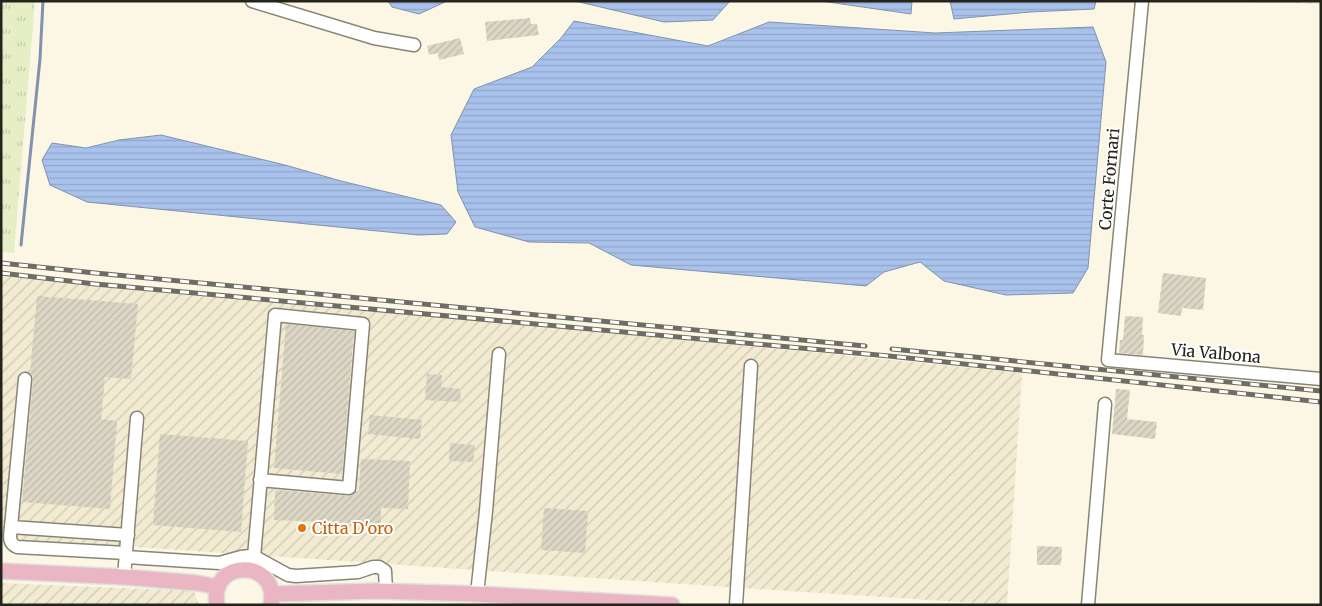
<svg xmlns="http://www.w3.org/2000/svg" width="1322" height="606" font-family="Merriweather,serif">
<defs>
<pattern id="industrial-furrows" width="10" height="10" patternUnits="userSpaceOnUse" patternTransform="scale(1.25)"><rect width="10" height="10" fill="#f2ebd2"/><path d="M-1 1l2-2M0 10L10 0M9 11l2-2" fill="none" stroke="#cfc9b4"/></pattern>
<pattern id="park-tufts" width="24" height="20" patternUnits="userSpaceOnUse" patternTransform="scale(1.25)"><rect width="24" height="20" fill="#e6eec6"/><path d="M3 7l-1-3M5 7V3M7 7l1-3M15 17l-1-3M17 17v-4M19 17l1-3" fill="none" stroke="#c5ccaa"/></pattern>
<pattern id="water-rules" width="6" height="5" patternUnits="userSpaceOnUse" patternTransform="scale(1.25)"><rect width="6" height="5" fill="#a9c2ec"/><path d="M0 2.5h6" fill="none" stroke="#91a6ca"/></pattern>
<pattern id="building-hatch" width="6" height="6" patternUnits="userSpaceOnUse" patternTransform="scale(1.25)"><rect width="6" height="6" fill="#dcd7c5"/><path d="M-1 1l2-2M0 6l6-6M5 7l2-2" fill="none" stroke="#bdb8a9"/></pattern>
</defs>
<rect width="100%" height="100%" fill="#fbf7e4"/>
<g fill="url(#industrial-furrows)">
<path d="M1212 1H1321V4Z"/>
<path d="M1 272 1022 373 1007 605 757 589 135 547 1 545Z"/>
<path d="M1 583 194 591 199 605H1Z"/>
</g>
<path fill="url(#park-tufts)" d="M1 1H35L14 253 1 252Z"/>
<g fill="url(#water-rules)" stroke="#8192ae">
<path d="M388 1H447L419 14 392 7Z"/>
<path d="M575 1H730L713 20 664 22Z"/>
<path d="M821 1H912L911 14Z"/>
<path d="M950 1H1096L1094 9 1030 12 954 19Z"/>
<path d="M574 21 708 46 769 22 935 33 1093 27 1106 62 1088 268 1073 293 1006 295 944 281 920 262 884 272 866 286 631 265 589 243 529 242 475 227 458 192 451 135 474 89 532 67 561 38Z"/>
<path d="M161 135 285 165 341 181 441 205 456 222 447 234 418 235 87 202 50 185 42 160 52 143 86 148 119 140Z"/>
</g>
<g fill="none" stroke-linecap="round" stroke-linejoin="round">
<path stroke="#8192ae" stroke-width="3" d="M21 245 40 59 43 1"/>
</g>
<g fill="url(#building-hatch)">
<path d="M530 18 531 24H537L539 35 487 41 485 22Z"/>
<path d="M460 38 464 54 439 60 438 53 429 55 427 46Z"/>
<path d="M1163 273 1206 278 1203 310 1182 308 1181 316 1158 313Z"/>
<path d="M37 296 138 304 131 379 105 377 101 419 117 421 110 509 22 502 33 380V376L30 373Z"/>
<path d="M1125 316 1143 317 1142 335H1144L1143 355 1119 353 1120 340H1123Z"/>
<path d="M286 324 354 331 342 474 274 468Z"/>
<path d="M427 374 442 375 441 387 461 389 460 402 425 400Z"/>
<path d="M1116 389 1130 390 1127 419 1157 422 1155 439 1112 434Z"/>
<path d="M370 415 422 420 420 439 368 434Z"/>
<path d="M160 434 248 441 241 532 153 525Z"/>
<path d="M450 443 475 445 473 462 449 461Z"/>
<path d="M361 459 410 461 408 509 381 508V524L274 520 275 490 348 496 353 495 356 491H359Z"/>
<path d="M544 508 588 511 585 553 541 550Z"/>
<path d="M1037 546 1062 547 1061 565H1037Z"/>
</g>
<g fill="none" stroke-linecap="round" stroke-linejoin="round">
<g stroke="#898575" stroke-width="15">
<g id="minor">
<path d="M252 1 374 38 414 45"/>
<path d="M1142 1 1108 360 1321 379"/>
<path d="M25 379 11 527 128 535"/>
<path d="M11 527C10 536 8 543 17 547L126 553"/>
<path d="M126 557 219 563 241 557 250 556 257 558 288 575 296 576 358 572 373 567H379L385 571 386 591"/>
<path d="M254 557 275 315 363 324 349 488 260 480"/>
<path d="M124 577 137 418"/>
<path d="M477 594 486 511 499 354"/>
<path d="M736 605 751 366"/>
<path d="M1088 605 1105 404"/>
</g>
</g>
<g stroke="#e0e0df" stroke-width="18">
<g id="major">
<path d="M1 571 124 577 197 583 218 587"/>
<path d="M272 594 377 591 477 594 672 605"/>
<path d="M217 605C208 558 280 558 271 605"/>
</g>
</g>
<use href="#minor" stroke="#fff" stroke-width="12"/>
<use href="#major" stroke="#ebb6c4" stroke-width="15"/>
<g stroke="#6f6d62" stroke-width="5">
<g id="rail">
<path d="M1 263 95 273 865 346"/>
<path d="M1 273 95 284 889 356 1321 402"/>
<path d="M892 349 1321 391"/>
</g>
</g>
<use href="#rail" stroke="#fff" stroke-width="3" stroke-dasharray="9" stroke-linecap="butt"/>
</g>
<circle fill="#e8710a" stroke="#fff" stroke-width="2" cx="302" cy="528" r="5"/>
<g text-anchor="middle" stroke-width="4" stroke-linejoin="round" paint-order="stroke">
<g font-size="16" fill="#24231c" stroke="#fff">
<text transform="translate(1109 179) rotate(-85)" y="6">Corte Fornari</text>
<text transform="translate(1216 353) rotate(5)" y="6">Via Valbona</text>
</g>
<g font-size="16" fill="#c56008" stroke="#fff" text-anchor="start">
<text x="312" y="534">Citta D'oro</text>
</g>
</g>
<rect width="1322" height="606" fill="none" stroke="#24231c" stroke-width="5"/>
</svg>
